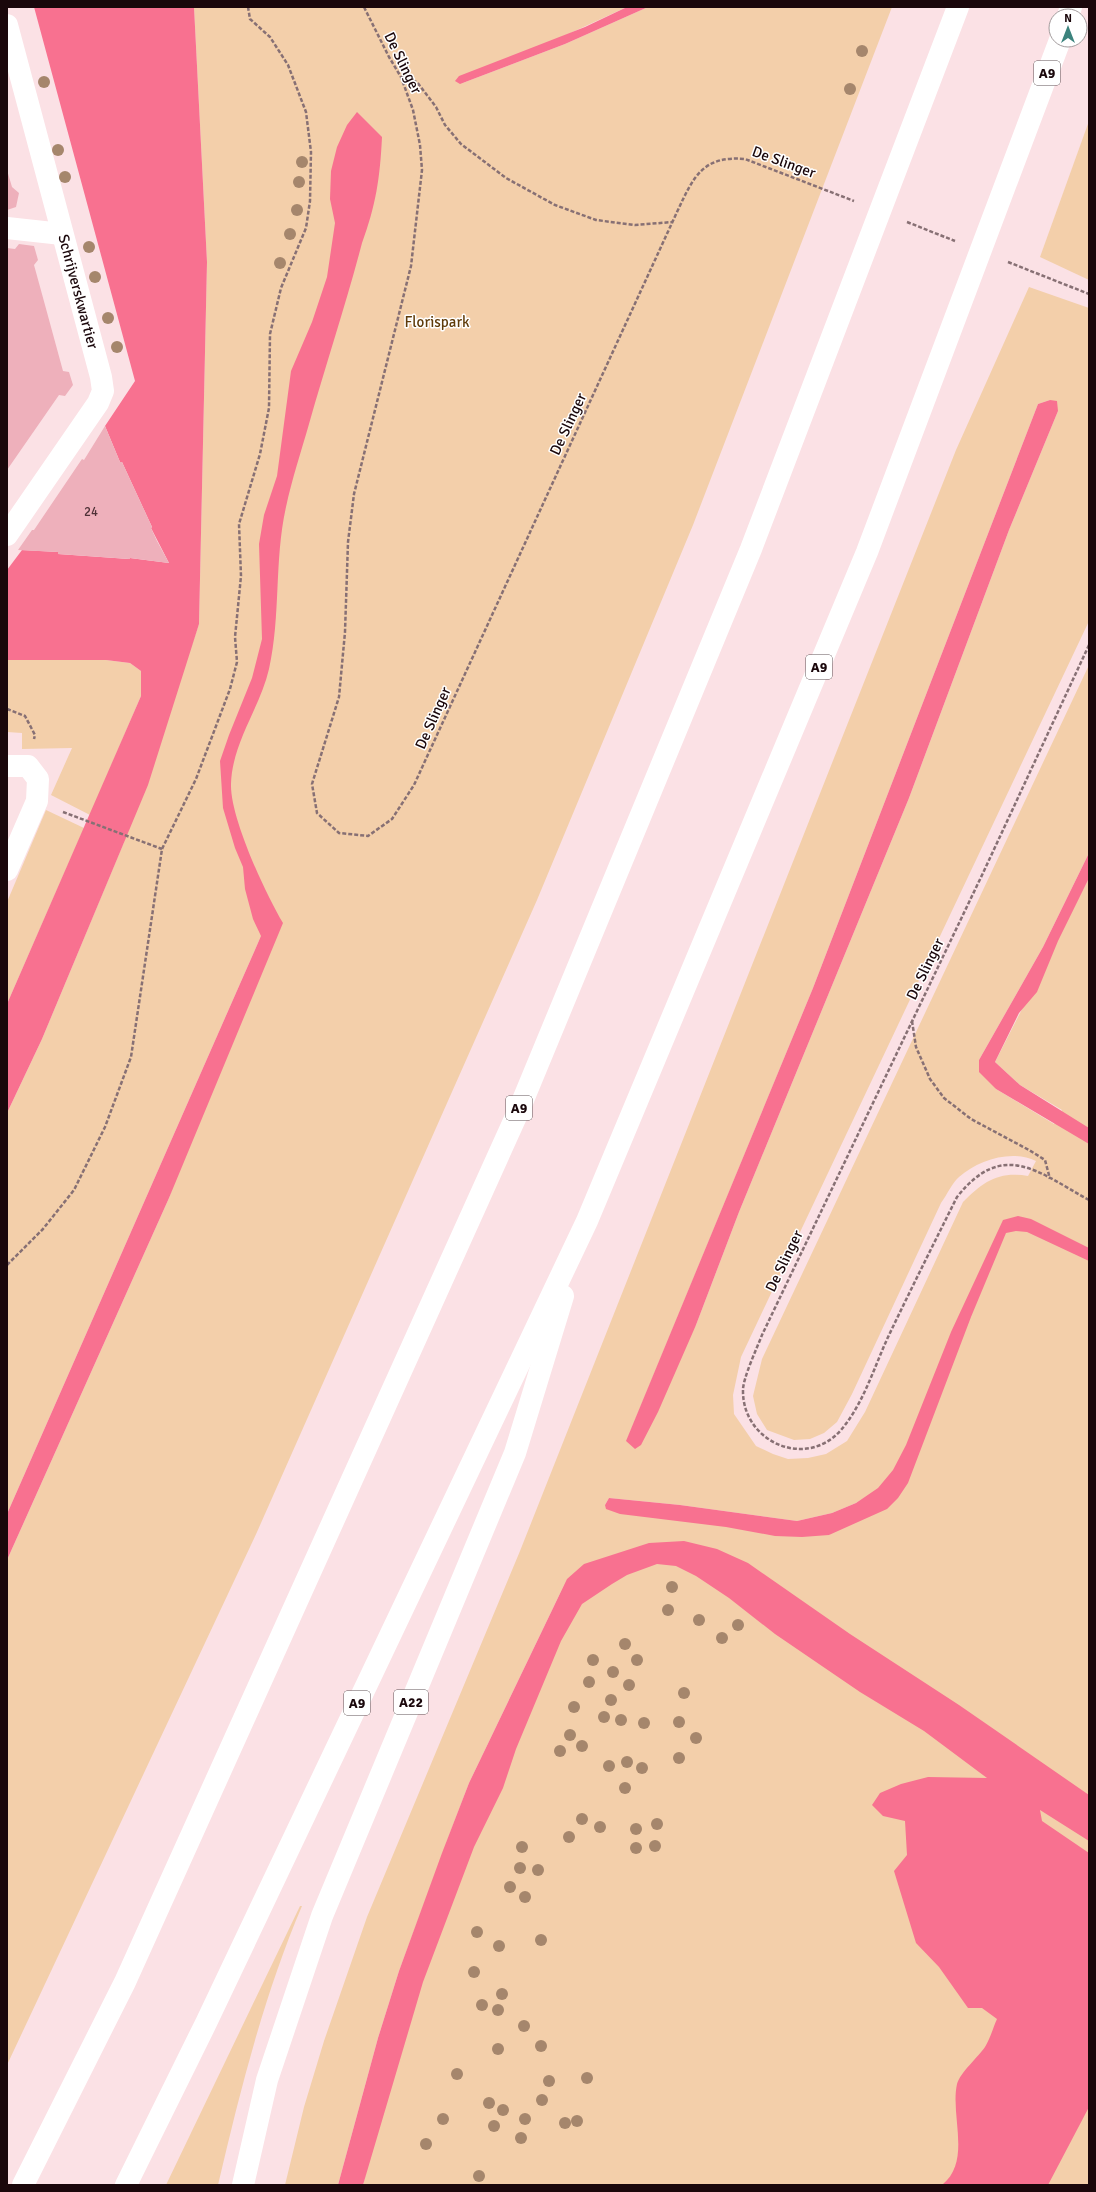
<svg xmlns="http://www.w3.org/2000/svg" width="1096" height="2192" font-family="Signika,sans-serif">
<rect width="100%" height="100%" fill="#fbe1e5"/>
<g fill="#f3cfaa" fill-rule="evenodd">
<path d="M194 7H627L460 84 565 44 648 7H892L693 525 537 900 257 1532 7 2065V1560L169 1198 261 936 7 1514V1113L42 1039 124 842 199 624 207 262Z"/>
<path d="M1089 121V280L1040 257Z"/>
<path d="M1029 287 1089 308V621L741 1357 733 1395 734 1414 756 1446 773 1454 788 1459 808 1458 826 1454 847 1441 865 1412 963 1202C983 1182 998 1171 1028 1176L1036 1161C1012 1149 978 1160 959 1177 952 1183 947 1195 941 1203L852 1394 837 1422 824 1433 810 1439 794 1440 767 1430 757 1414 753 1396 762 1359 1089 665V853L1043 947 979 1060 996 1089 1054 1124 1062 1110 1020 1085 995 1062 1089 878V2185H363L441 1858 399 1971 378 2038 338 2185H285L304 2107 324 2041 367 1917 520 1551 956 450ZM1050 400 1058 411 1009 530 909 798 739 1212 696 1325 626 1442 813 988 1038 404ZM867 1496 829 1535 605 1505 609 1498 680 1505 797 1521 832 1513 856 1503ZM567 1579 445 1846 469 1783Z"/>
<path d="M7 660H106L130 663 141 671V696L90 815 51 795 72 748 22 749V733L7 732Z"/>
<path d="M46 810 84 828 7 1004V902Z"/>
<path d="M300 1906H302C264 1995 240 2091 218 2185H166Z"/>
</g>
<g fill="#f87190">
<path d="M34 7H194L207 262 199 624 148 785 42 1039 7 1113V1004L141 696V671L130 663 106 660H7V570L22 550 58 552V554L129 559 130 558 169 563 151 528 152 527 122 462H120L105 426 135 381Z"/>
<path d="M627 7H648L565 44 460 84 455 81 459 76 585 27Z"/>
<path d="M357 112 382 137C380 178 376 205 362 243 346 304 326 364 309 424 301 452 292 479 286 507 274 560 281 616 269 669 260 708 232 743 231 784 230 817 265 893 283 923L169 1198 7 1560V1514L261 936 253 919 245 889 243 867 235 848 223 808 220 761 229 735 252 678 262 639 259 544 264 515 277 476 291 371 312 322 327 277 335 223 330 199 331 171 337 147 347 125Z"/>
<path d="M1050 400 1057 401 1058 411 1009 530 909 798 739 1212 696 1325 658 1412 641 1445 635 1449 626 1441 813 988 1038 404Z"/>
<path d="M1089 853V878L1058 941 1037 992 1019 1013 995 1062 1020 1085 1089 1128V1144L996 1089 979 1072V1060L1043 947Z"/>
<path d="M1018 1216 1031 1219 1089 1248V1261L1027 1232 1016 1231 1006 1233 971 1317 908 1483 898 1498 887 1509 829 1535 802 1537 775 1536 726 1527 620 1514 606 1509 605 1505 609 1498 680 1505 797 1521 832 1513 856 1503 878 1488 893 1470 906 1445 951 1332 1003 1220Z"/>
<path d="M684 1541 717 1549 748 1563 850 1634 959 1705 1089 1795V1841L1040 1810 1042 1821 1089 1853V2107L1048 2185H942C972 2161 950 2116 957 2084 960 2073 978 2057 985 2047 990 2039 993 2028 997 2019L982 2008H968L939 1967 916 1943 894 1871 907 1855 905 1821 883 1816 872 1805 880 1793 901 1784 928 1777 987 1778 924 1731 860 1692 775 1634 729 1598 696 1576 676 1566 657 1564 627 1575 612 1584 582 1604 561 1641 516 1749 503 1788 474 1847 423 1982 363 2185H338L378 2038 399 1971 442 1853 469 1783 567 1579 584 1564 649 1543Z"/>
</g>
<g fill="#eeb0bb">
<path d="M7 170 12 187 19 193 16 207 7 210Z"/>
<path d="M19 244 34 246 38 260 34 265 45 305 63 371 69 372 73 385 65 396 59 395 7 470V248L15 249Z"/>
<path d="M105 426 120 462H122L152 527 151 528 157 541 169 563 130 558 129 559 58 554V552L18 550 32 530H34L82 459 84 460Z"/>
</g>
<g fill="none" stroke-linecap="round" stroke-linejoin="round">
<g stroke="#877074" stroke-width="2.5" stroke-dasharray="4 2" stroke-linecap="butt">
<path d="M364 7 389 57 401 77 413 110 420 145 422 170 411 266 354 494 348 542 345 632 339 697 312 784 317 813 339 833 368 836 392 819 414 785 677 212C693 178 702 155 745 159L854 201"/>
<path d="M401 77 417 82 436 107 445 125 461 144 506 178 555 205 596 220 635 225 673 222"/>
<path d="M907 222 955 241"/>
<path d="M1008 262 1089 294"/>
<path d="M1089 645 983 873 762 1335C757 1348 743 1378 743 1390 742 1442 806 1470 841 1430 864 1403 874 1367 889 1335 911 1289 934 1243 957 1197 1003 1139 1038 1172 1089 1200"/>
<path d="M7 709 25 716 35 735 34 739"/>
<path d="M63 812 162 849"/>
<path d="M912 1021 916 1047 930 1079 944 1098 971 1119 1029 1150 1045 1160 1050 1179"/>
<path d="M7 1265 43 1229 74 1190 105 1127 131 1057 162 849 196 779 230 689 237 662 235 637 241 576 239 524 260 454 269 408 270 334 281 288 306 228 310 201 311 152 306 112 288 65 270 37 250 19 248 7"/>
</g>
<g stroke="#fff" stroke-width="22">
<path id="s1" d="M7 25 101 377 103 391 98 403 7 535"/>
<path d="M7 228 62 234"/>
<path d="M7 766H28L38 779 37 801 7 870"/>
</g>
<g stroke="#fff" stroke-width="22">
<path d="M1068 16 1071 7"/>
<path d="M23 2185 125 1982 518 1112 751 549 958 7"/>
<path d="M126 2185 206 2023 587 1221 867 552 1060 40"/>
<path d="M243 2185 267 2080 322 1916 515 1453 563 1296"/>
</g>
</g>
<g fill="#a5866c">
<circle cx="862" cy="51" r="6"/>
<circle cx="44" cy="82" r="6"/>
<circle cx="850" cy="89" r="6"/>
<circle cx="58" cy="150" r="6"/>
<circle cx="302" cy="162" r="6"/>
<circle cx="65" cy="177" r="6"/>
<circle cx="299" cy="182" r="6"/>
<circle cx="297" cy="210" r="6"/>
<circle cx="290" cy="234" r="6"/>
<circle cx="89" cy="247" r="6"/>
<circle cx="280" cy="263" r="6"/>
<circle cx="95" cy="277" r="6"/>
<circle cx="108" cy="318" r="6"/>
<circle cx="117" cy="347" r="6"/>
<circle cx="672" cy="1587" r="6"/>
<circle cx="668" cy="1610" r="6"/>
<circle cx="699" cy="1620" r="6"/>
<circle cx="738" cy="1625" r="6"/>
<circle cx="722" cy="1638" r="6"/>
<circle cx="625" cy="1644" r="6"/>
<circle cx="593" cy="1660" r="6"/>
<circle cx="637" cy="1660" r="6"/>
<circle cx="613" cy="1672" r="6"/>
<circle cx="589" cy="1682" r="6"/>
<circle cx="629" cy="1685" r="6"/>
<circle cx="684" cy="1693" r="6"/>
<circle cx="611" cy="1700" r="6"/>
<circle cx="574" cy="1707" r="6"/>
<circle cx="604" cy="1717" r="6"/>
<circle cx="621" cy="1720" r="6"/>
<circle cx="679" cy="1722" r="6"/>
<circle cx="644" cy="1723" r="6"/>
<circle cx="570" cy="1735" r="6"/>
<circle cx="696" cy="1738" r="6"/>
<circle cx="582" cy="1746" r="6"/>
<circle cx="560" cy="1751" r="6"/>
<circle cx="679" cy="1758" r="6"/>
<circle cx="627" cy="1762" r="6"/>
<circle cx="609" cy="1766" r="6"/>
<circle cx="642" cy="1768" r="6"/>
<circle cx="625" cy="1788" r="6"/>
<circle cx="582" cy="1819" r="6"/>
<circle cx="657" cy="1824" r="6"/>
<circle cx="600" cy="1827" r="6"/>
<circle cx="636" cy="1829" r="6"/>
<circle cx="569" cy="1837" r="6"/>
<circle cx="655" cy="1846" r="6"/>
<circle cx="522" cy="1847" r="6"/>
<circle cx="636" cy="1848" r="6"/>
<circle cx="520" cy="1868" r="6"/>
<circle cx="538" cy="1870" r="6"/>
<circle cx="510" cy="1887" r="6"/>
<circle cx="525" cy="1897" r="6"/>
<circle cx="477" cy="1932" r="6"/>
<circle cx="541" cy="1940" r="6"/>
<circle cx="499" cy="1946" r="6"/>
<circle cx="474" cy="1972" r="6"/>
<circle cx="502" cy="1994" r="6"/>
<circle cx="482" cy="2005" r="6"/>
<circle cx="498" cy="2010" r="6"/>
<circle cx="524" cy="2026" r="6"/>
<circle cx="541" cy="2046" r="6"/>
<circle cx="498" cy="2049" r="6"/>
<circle cx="457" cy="2074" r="6"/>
<circle cx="587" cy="2078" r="6"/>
<circle cx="549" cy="2081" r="6"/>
<circle cx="542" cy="2100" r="6"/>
<circle cx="489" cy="2103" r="6"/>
<circle cx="503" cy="2110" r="6"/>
<circle cx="443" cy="2119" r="6"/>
<circle cx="525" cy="2119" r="6"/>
<circle cx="577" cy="2121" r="6"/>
<circle cx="565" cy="2123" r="6"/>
<circle cx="494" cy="2126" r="6"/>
<circle cx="521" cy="2138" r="6"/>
<circle cx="426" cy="2144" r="6"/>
<circle cx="479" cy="2176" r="6"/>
</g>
<g text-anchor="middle" stroke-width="3" stroke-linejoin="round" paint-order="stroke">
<g font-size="13" fill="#4f3137">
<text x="91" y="516">24</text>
</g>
<g fill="#fff" stroke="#5f5154" stroke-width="1">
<rect x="1034" y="61" width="26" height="24" rx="3"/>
<rect x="806" y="655" width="26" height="24" rx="3"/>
<rect x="506" y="1096" width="26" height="24" rx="3"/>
<rect x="394" y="1690" width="34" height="24" rx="3"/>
<rect x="344" y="1691" width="26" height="24" rx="3"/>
</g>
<g font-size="14" font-weight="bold" fill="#1a070b">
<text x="1047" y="78">A9</text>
<text x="819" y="672">A9</text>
<text x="519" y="1113">A9</text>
<text x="411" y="1707">A22</text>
<text x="357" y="1708">A9</text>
</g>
<g font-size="15" fill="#1a070b" stroke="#fff">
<text transform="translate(403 63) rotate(64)" y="5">De Slinger</text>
<text transform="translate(784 162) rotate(20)" y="5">De Slinger</text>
<text dy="5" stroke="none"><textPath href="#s1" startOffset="276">Schrijverskwartier</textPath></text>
<text transform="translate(568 424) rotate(-65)" y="5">De Slinger</text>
<text transform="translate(433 718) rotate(-66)" y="5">De Slinger</text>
<text transform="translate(925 969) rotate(-64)" y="5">De Slinger</text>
<text transform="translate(784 1261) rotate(-64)" y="5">De Slinger</text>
</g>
<g font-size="15" fill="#5f3b09" stroke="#fff">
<text x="437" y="327">Florispark</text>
</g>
</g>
<rect width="1096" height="2192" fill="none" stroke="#1a070b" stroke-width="16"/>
<g transform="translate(1068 28)"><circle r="19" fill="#ffffff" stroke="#a39c9d"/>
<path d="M0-3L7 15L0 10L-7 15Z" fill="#3c837d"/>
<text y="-6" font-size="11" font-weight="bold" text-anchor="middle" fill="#1a070b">N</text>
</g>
</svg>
